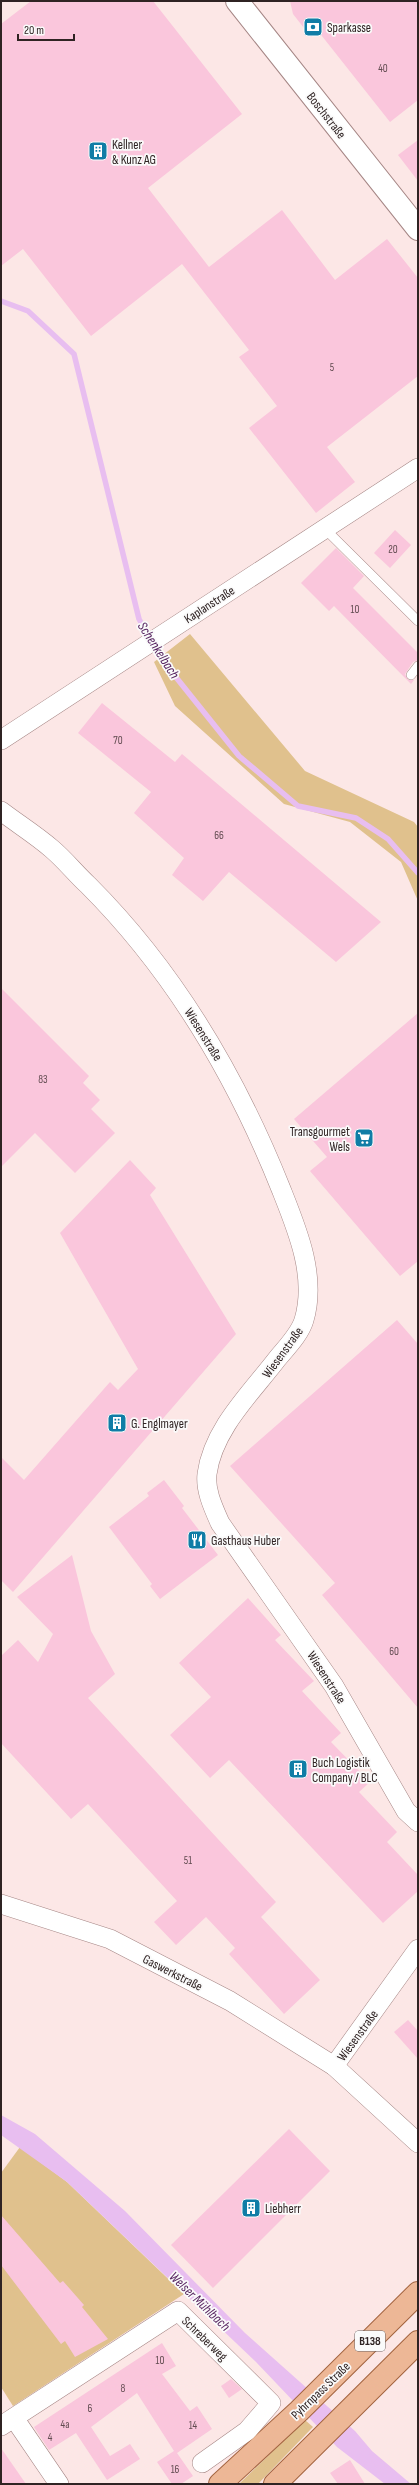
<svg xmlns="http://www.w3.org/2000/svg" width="419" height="2485" font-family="'Sofia Sans Condensed',sans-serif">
<rect width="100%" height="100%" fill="#fce7e6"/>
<g fill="#e0c18d">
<path d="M190 634 305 771 414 822 418 827V901L401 862 350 822 284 804 175 706 154 662Z"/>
<path d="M20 2147 67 2182 184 2294 13 2406 1 2387V2173Z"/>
<path d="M305 2420 313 2427 258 2484H239Z"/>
</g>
<path fill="#e8bef0" d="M1 2115 35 2134 125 2211 245 2333 355 2431 372 2451 411 2484H385L337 2447 256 2362 67 2182 1 2135Z"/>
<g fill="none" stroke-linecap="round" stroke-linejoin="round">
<path stroke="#e8bef0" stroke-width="5.5" d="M1 301 28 311 74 354 139 619 163 661 239 756 298 806 356 818 388 839 418 873"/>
</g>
<g fill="#fac6dc">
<path d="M31 1H153L242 114 148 188 209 267 282 210 335 280 387 239 418 278V376L327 447 355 482 316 513 249 428 277 406 239 357 249 350 182 264 91 336 23 249 1 266V24Z"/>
<path d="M290 1H418V100L390 122 318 31 311 37 293 14Z"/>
<path d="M418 140V181L398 155Z"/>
<path d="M395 530 411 545 390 568 374 553Z"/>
<path d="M336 548 364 576 353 588 418 653V660L413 662 405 674 408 680H414L411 684 334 606 329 611 301 583Z"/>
<path d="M102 703 175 762 182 754 381 922 336 962 229 872 203 901 172 875 184 858 134 813 151 792 78 733Z"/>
<path d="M1 988 89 1076 83 1083 100 1100 91 1109 115 1133 75 1173 35 1133 1 1167Z"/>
<path d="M418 1013V1261L400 1276 310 1171 327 1157 294 1119Z"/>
<path d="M130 1160 156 1188 150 1195 236 1334 13 1592 1 1580V1457L24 1480 110 1382 118 1390 138 1369 60 1233Z"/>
<path d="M397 1320 418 1344V1708L322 1595 335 1583 230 1466Z"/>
<path d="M164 1480 184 1506 182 1508 218 1555 160 1599 150 1586 152 1584 109 1527 149 1496 147 1493Z"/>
<path d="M72 1555 91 1631 115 1674 88 1698 276 1902 261 1917 320 1980 284 2014 229 1954 235 1948 206 1917 176 1945 154 1922 177 1901 88 1804 71 1819 1 1743V1656L18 1640 38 1662 53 1634 17 1597Z"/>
<path d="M248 1598 281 1635 275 1640 314 1681 302 1691 341 1733 331 1742 370 1782 359 1792 397 1832 387 1842 418 1875V1891L383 1923 229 1760 210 1778 170 1735 211 1697 179 1663Z"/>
<path d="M408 2020 418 2031V2059L394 2032Z"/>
<path d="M289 2129 330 2171 213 2288 171 2245Z"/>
<path d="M1 2215 60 2283 63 2281 84 2305 82 2307 108 2339 75 2357 65 2341 61 2344 1 2265Z"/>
<path d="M162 2343 176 2366 162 2374 190 2411 197 2406 212 2429 177 2453 193 2476 181 2484H172L157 2462 174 2451 137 2393 91 2427 110 2456 130 2444 140 2459 107 2480 76 2433 49 2450 34 2427Z"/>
<path d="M231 2379 242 2389 229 2398 221 2386Z"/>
<path d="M1 2448 26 2484H1Z"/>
<path d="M350 2460 365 2484H338L330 2473Z"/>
</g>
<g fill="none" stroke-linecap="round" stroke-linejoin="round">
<g stroke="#a58685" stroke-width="10">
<g id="service">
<path d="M325 529 418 621"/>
<path d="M411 675 418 666"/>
</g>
</g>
<g stroke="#a58685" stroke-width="20">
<g id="minor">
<path d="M1 740 418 468"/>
<path d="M1 811C18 824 36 835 52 849 65 860 76 874 88 885 175 972 236 1076 281 1189 297 1229 317 1276 304 1320 300 1334 286 1348 277 1359 251 1393 213 1429 207 1474 205 1490 213 1507 220 1523L334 1686 406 1811 418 1822"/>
<path d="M1 1904 110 1939 230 2001 334 2066 418 2143"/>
<path d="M334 2066 418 1949"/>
<path d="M14 2418 59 2484"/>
<path d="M1 2426 178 2311 271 2403 247 2431 202 2463"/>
</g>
</g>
<g stroke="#a58685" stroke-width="24">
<path id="secondary" d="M237 1 418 229"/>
</g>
<g stroke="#a36440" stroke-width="24">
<g id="primary">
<path d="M220 2484 299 2411 418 2293"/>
<path d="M275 2484 418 2342"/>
</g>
</g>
<use href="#service" stroke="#fff" stroke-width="9"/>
<use href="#minor" stroke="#fff" stroke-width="19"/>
<use href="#secondary" stroke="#fff" stroke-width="22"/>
<use href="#primary" stroke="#edb796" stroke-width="22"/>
</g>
<defs>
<g id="bank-square" transform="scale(1)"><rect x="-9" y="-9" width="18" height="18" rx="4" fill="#107da6" stroke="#fafafa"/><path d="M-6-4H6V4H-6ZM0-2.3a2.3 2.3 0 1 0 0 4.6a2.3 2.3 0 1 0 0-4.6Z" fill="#fff"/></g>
<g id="building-square" transform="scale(1)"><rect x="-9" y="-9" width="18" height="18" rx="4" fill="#107da6" stroke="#fafafa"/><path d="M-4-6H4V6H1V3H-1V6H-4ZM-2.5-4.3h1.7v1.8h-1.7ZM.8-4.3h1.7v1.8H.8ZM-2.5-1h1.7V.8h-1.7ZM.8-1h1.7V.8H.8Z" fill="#fff"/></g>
<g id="supermarket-square" transform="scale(1)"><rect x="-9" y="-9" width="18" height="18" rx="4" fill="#107da6" stroke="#fafafa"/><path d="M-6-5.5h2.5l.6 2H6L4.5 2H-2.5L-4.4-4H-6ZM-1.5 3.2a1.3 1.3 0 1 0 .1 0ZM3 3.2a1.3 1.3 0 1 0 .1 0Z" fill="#fff"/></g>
<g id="restaurant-square" transform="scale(1)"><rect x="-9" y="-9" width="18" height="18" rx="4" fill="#107da6" stroke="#fafafa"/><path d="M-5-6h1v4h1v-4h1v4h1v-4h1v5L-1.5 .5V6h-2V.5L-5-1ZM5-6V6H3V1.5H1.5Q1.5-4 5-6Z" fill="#fff"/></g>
</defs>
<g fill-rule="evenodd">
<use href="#bank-square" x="313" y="27"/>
<use href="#building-square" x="98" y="151"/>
<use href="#supermarket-square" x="364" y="1138"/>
<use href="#building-square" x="117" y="1423"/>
<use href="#restaurant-square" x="197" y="1540"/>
<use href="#building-square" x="298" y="1769"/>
<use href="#building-square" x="251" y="2208"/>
</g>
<g text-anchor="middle" stroke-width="3.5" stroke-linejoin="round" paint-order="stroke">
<g font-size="11" fill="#624c51">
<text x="383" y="72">40</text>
<text x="332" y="371">5</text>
<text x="393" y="553">20</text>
<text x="355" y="613">10</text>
<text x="118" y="744">70</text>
<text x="219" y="839">66</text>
<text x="43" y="1083">83</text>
<text x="394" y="1655">60</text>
<text x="188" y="1864">51</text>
<text x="160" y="2364">10</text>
<text x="123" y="2392">8</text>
<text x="90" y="2412">6</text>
<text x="65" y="2428">4a</text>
<text x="193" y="2429">14</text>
<text x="50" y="2441">4</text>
<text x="175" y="2473">16</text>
</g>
<rect fill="#fafafa" stroke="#6c6464" stroke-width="1" x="355" y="2331" width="30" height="20" rx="3"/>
<g font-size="12" font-weight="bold" fill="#2f2323">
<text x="370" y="2345">B138</text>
</g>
<g font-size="13" fill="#2f2323" stroke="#fafafa" text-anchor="start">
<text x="327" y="32">Sparkasse</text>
<text x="112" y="149">Kellner<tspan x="112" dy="15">&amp; Kunz AG</tspan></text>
<text x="350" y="1136" text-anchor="end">Transgourmet<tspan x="350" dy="15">Wels</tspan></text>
<text x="131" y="1428">G. Englmayer</text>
<text x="211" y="1545">Gasthaus Huber</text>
<text x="312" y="1767">Buch Logistik<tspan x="312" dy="15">Company / BLC</tspan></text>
<text x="265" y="2213">Liebherr</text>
</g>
<g font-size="13" fill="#2f2323" stroke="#fafafa">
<text transform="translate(327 115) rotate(52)" y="5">Boschstraße</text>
<text transform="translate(209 604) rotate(-33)" y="5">Kaplanstraße</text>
<text transform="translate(204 1034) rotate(58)" y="5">Wiesenstraße</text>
<text transform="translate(282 1352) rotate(-54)" y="5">Wiesenstraße</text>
<text transform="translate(327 1677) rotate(57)" y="5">Wiesenstraße</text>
<text transform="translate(173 1972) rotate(27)" y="5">Gaswerkstraße</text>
<text transform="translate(357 2035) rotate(-54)" y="5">Wiesenstraße</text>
<text transform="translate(205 2338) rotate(44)" y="5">Schreberweg</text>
<text transform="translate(320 2390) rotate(-44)" y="5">Pyhrnpass Straße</text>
</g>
<g font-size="14" font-style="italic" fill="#582662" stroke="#fafafa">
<text transform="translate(159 650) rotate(57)" y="5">Schenkelbach</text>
<text transform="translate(200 2301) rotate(44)" y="5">Welser Mühlbach</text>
</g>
</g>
<rect width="419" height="2485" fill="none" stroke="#2f2323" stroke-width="4"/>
<path d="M18 34v6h56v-6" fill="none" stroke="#2f2323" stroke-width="2"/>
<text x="24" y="34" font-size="12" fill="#2f2323" stroke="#fafafa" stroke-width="3" paint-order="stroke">20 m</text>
</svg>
